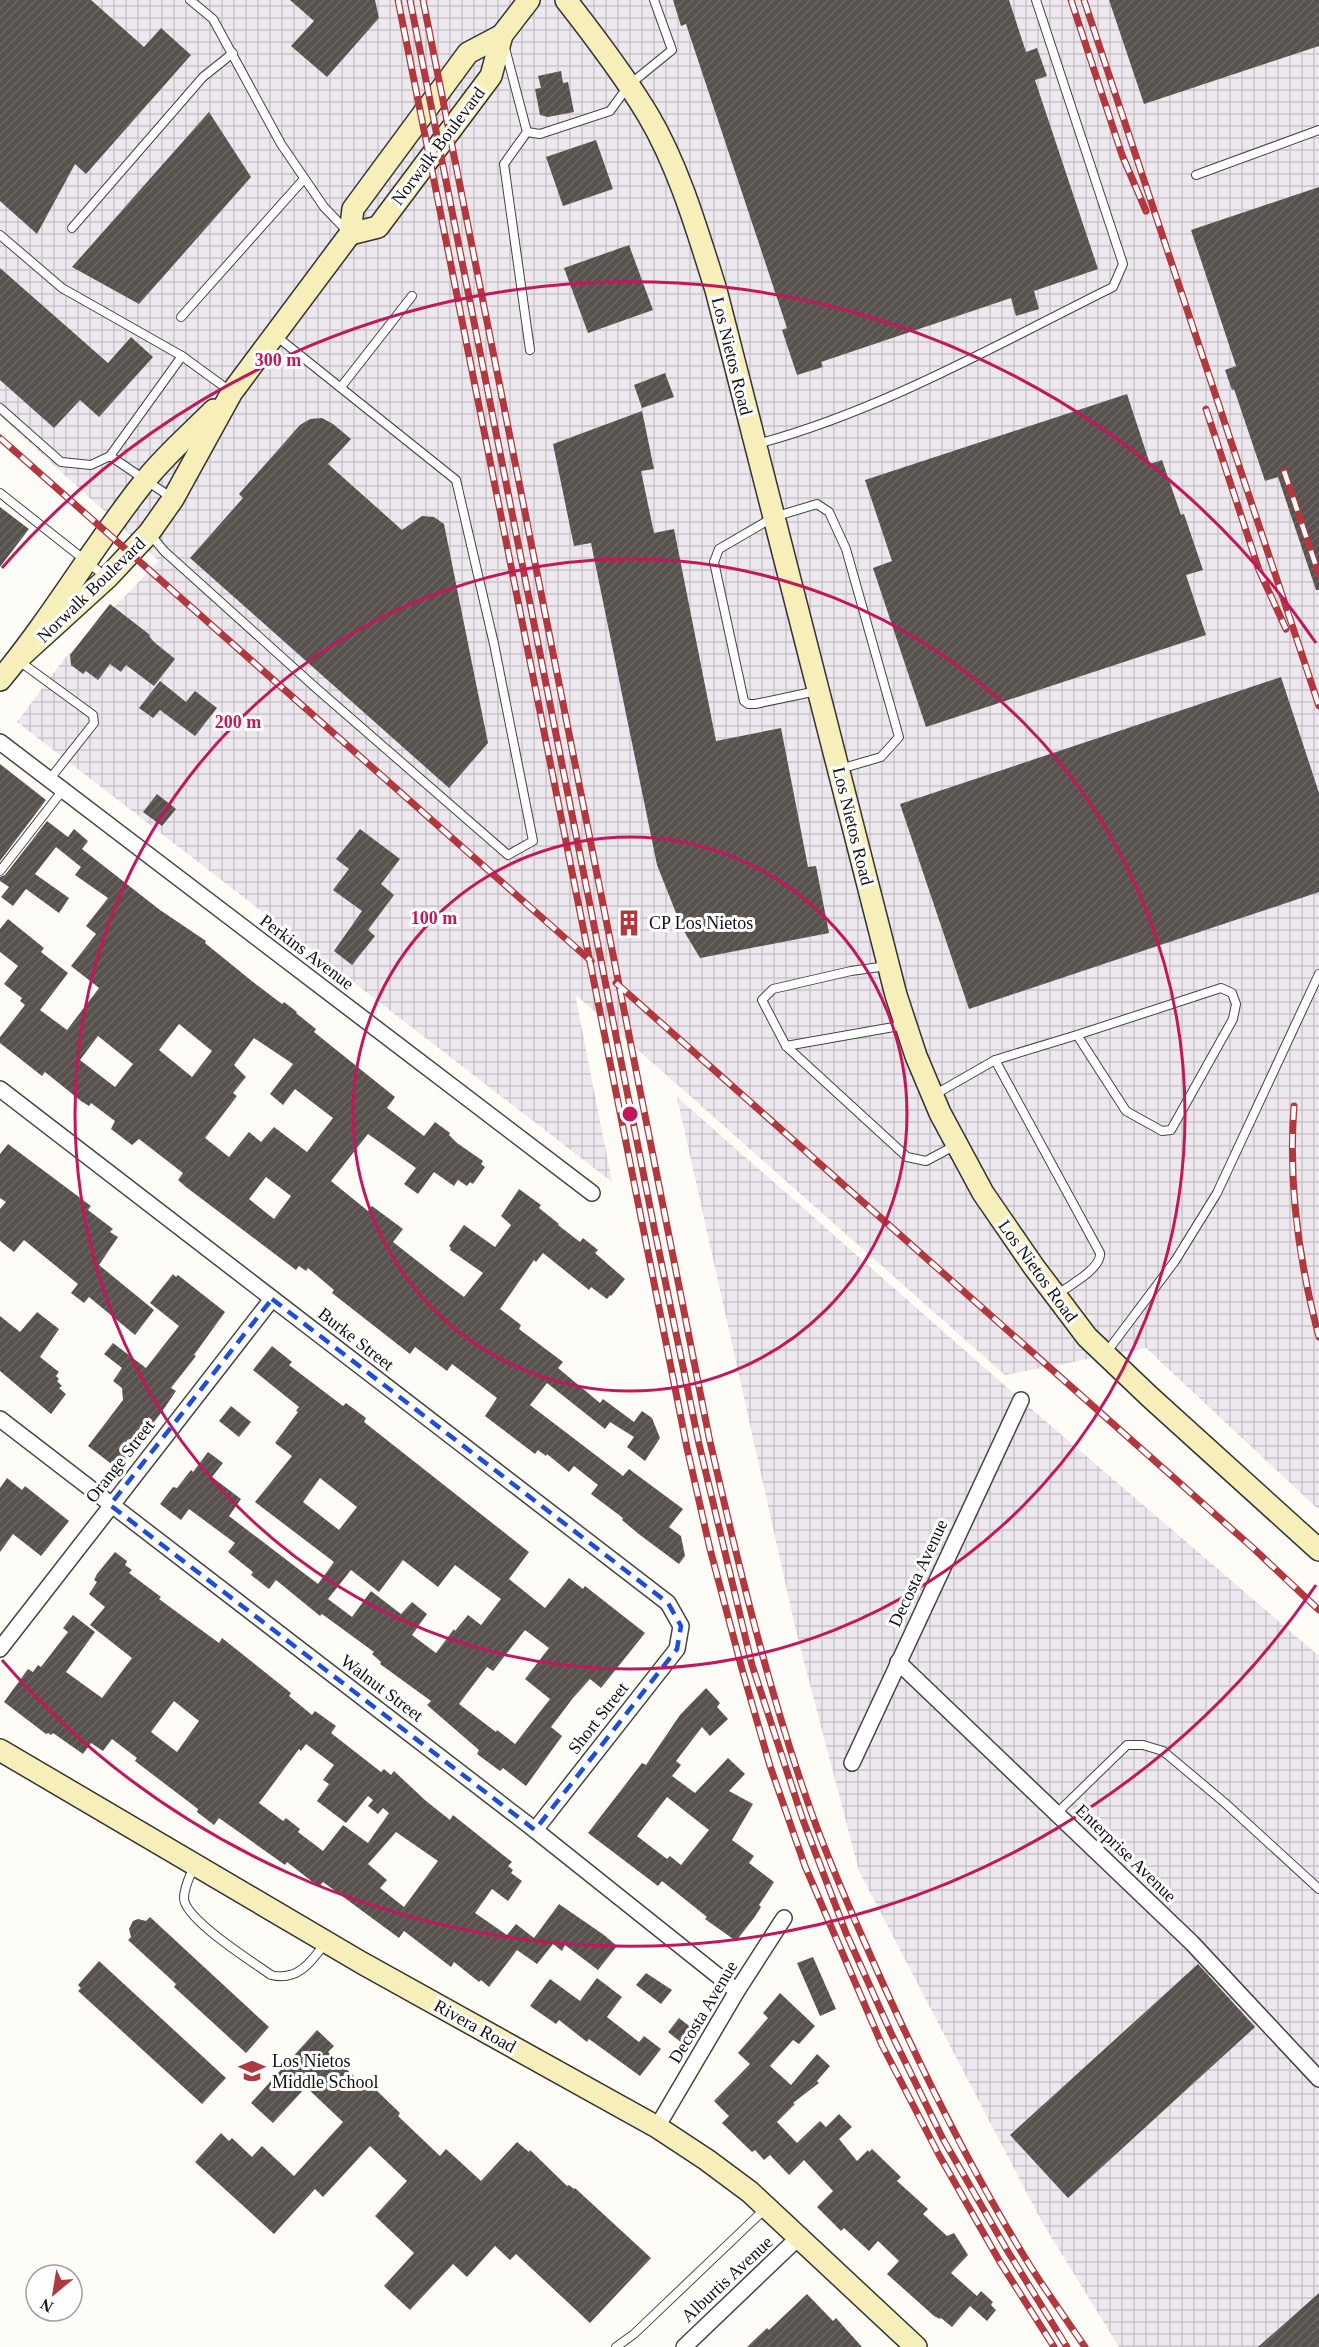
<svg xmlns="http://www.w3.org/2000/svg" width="1319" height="2347" font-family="'Times New Roman',serif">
<defs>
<pattern id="industrial-grid" width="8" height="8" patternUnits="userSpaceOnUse" patternTransform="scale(1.5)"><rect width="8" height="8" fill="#ede7ee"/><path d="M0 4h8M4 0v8" fill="none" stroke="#cac5cb"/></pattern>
<pattern id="building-hatch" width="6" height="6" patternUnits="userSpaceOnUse" patternTransform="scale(1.5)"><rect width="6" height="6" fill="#58524e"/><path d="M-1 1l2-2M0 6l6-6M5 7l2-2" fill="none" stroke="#6b6663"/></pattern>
</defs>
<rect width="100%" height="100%" fill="#fefcf6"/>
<g fill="url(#industrial-grid)">
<path d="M0 0H1319V1510L1146 1348 1005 1375 575 994 612 1182 17 722 65 658 159 561 0 416Z"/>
<path d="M677 1097 1021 1400 1319 1656V2347H1119L1042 2222 859 1871 796 1631Z"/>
</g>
<g fill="url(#building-hatch)" fill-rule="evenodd">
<path d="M0 0H91L144 47 161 28 191 55 86 174 75 164 37 234 0 201Z"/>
<path d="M290 0H375L379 18 327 77 291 46 314 21Z"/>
<path d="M673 0H1009L1026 52 1037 48 1047 76 1035 80 1098 269 1034 291 1039 309 1016 316 1011 298 821 362 823 367 797 375 782 330 787 328 686 24 681 26Z"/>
<path d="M1109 0H1319V46L1144 104Z"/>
<path d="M561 71 563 83 568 82 574 112 548 117 540 115 535 89 541 88 538 76Z"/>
<path d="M209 112 251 177 139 304 72 267Z"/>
<path d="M596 140 613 189 563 206 546 157Z"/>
<path d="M1319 187V590H1316L1278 477 1265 481 1234 389 1232 390 1225 370 1236 366 1191 230Z"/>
<path d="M629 245 653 310 588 333 564 268Z"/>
<path d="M0 268 108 363 131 337 153 357 99 417 80 400 54 428 0 380Z"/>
<path d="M665 373 674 397 642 408 634 385Z"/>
<path d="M1127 394 1150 464 1162 460 1181 515 1184 514 1203 570 1186 575 1206 635 926 727 873 568 892 561 865 480Z"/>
<path d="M642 411 654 469 641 471 654 533 674 529 716 741 781 728 808 867 816 866 829 933 700 958 682 928 657 865 591 543 574 546 553 444Z"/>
<path d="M322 418 333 424 351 439 328 464 402 530 422 516 434 517 444 524 488 743 449 788 190 558 243 498 239 494 300 425 310 419Z"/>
<path d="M0 507 29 529 0 567Z"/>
<path d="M110 604 150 635 149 636 154 642 175 659 154 686 126 665 121 672 110 664 98 680 86 671 83 674 71 665 70 655Z"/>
<path d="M1281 677 1319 793V892L969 1009 900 804Z"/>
<path d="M160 681 186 702 195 691 217 708 195 736 160 710 153 718 139 708Z"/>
<path d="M0 764 46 800 0 861Z"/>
<path d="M157 794 176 809 162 826 143 812Z"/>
<path d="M47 821 68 837 74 829 88 841 82 849 160 910 206 941 205 943 253 982 282 1004 284 1002 297 1012 296 1013 316 1029 314 1032 395 1097 387 1108 424 1136 435 1122 450 1133 449 1135 457 1143 483 1161 481 1164 485 1167 473 1184 470 1182 467 1186 458 1180 454 1186 434 1172 418 1194 404 1184 416 1168 368 1134 331 1181 368 1211 372 1206 403 1229 393 1242 439 1278 464 1297 483 1273 450 1250 451 1248 449 1246 464 1225 495 1247 511 1225 501 1216 519 1189 541 1205 539 1208 559 1224 558 1225 580 1242 583 1238 598 1250 595 1253 625 1279 611 1296 610 1295 607 1299 591 1287 589 1290 543 1253 536 1262 534 1260 500 1309 521 1325 519 1329 563 1362 558 1368 600 1403 603 1399 634 1422 642 1411 652 1418 660 1438 645 1461 627 1447 634 1437 610 1422 605 1429 547 1383 530 1405 623 1476 629 1469 683 1509 669 1527 681 1536 685 1556 679 1564 640 1535 622 1520 623 1518 591 1494 598 1485 574 1466 569 1472 547 1454 546 1456 538 1450 535 1454 485 1416 497 1398 452 1364 447 1371 415 1347 410 1354 332 1293 334 1290 308 1268 306 1271 299 1266 296 1270 186 1187 178 1180 183 1173 139 1139 132 1145 111 1129 115 1121 91 1103 89 1106 81 1101 45 1072 42 1076 0 1043V1037L25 1005 20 1001 22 998 4 984 18 966 0 952V929L8 919 44 948 41 952 68 973 40 1010 67 1030 99 988 71 966 96 934 86 926 108 898 75 875 81 867 56 847 35 874 69 898 59 913 26 889 13 906 1 897 9 887 0 881V877L5 875ZM179 1024 212 1051 192 1077 159 1050ZM98 1036 133 1064 115 1087 80 1060ZM254 1038 293 1064 270 1094 283 1105 295 1089 333 1118 307 1152 274 1127 261 1142 249 1132 229 1157 205 1138 237 1096 233 1093 246 1077 234 1065ZM266 1177 291 1196 274 1219 249 1199Z"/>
<path d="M360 829 400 859 381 884 394 895 368 930 375 936 352 965 334 951 362 911 333 890 349 869 336 859Z"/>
<path d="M8 1144 91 1206 88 1210 113 1229 110 1232 118 1237 99 1265 154 1310 135 1335 89 1297 84 1303 71 1293 78 1284 24 1240 14 1252 0 1241V1209L6 1202 0 1198V1154Z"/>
<path d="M173 1274 176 1277 178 1275 225 1312 194 1355 196 1356 171 1388 176 1391 161 1413 118 1469 88 1446 123 1400 122 1388 113 1381 122 1368 104 1354 113 1343 146 1368 179 1326 150 1303Z"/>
<path d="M37 1312 59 1329 40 1357 59 1372 56 1376 59 1379 57 1381 62 1386 59 1388 66 1394 51 1414 0 1371V1316L20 1332Z"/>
<path d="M272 1346 292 1362 289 1365 343 1406 346 1403 366 1418 364 1422 529 1552 509 1579 545 1608 569 1578 583 1589 585 1586 645 1633 601 1688 590 1679 573 1698 551 1727 562 1736 526 1786 503 1768 500 1771 477 1754 479 1750 427 1705 431 1701 380 1664 381 1662 372 1654 374 1652 322 1614 320 1616 276 1580 269 1589 251 1575 253 1572 228 1552 235 1543 189 1509 181 1520 160 1504 173 1487 177 1488 191 1470 193 1472 208 1452 223 1463 212 1477 241 1499 229 1516 318 1584 334 1562 255 1502 292 1456 275 1443 298 1412 296 1411 299 1407 253 1370ZM320 1478 357 1507 339 1530 303 1502ZM403 1560 438 1587 455 1565 501 1599 481 1625 468 1615 455 1631 454 1629 436 1653 412 1635 427 1614 412 1602 401 1614 371 1591 352 1617 328 1599 351 1570 379 1592ZM525 1630 549 1648 525 1679 550 1699 515 1744 497 1730 496 1732 459 1704 487 1667 493 1671Z"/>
<path d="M231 1406 251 1422 239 1437 219 1421Z"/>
<path d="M7 1478 22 1490 25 1486 69 1521 41 1556 13 1534 0 1552V1488Z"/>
<path d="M115 1552 127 1561 125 1565 132 1570 129 1573 161 1597 159 1599 219 1643 222 1638 291 1693 289 1696 312 1715 315 1711 336 1726 331 1733 381 1772 384 1769 391 1775 394 1771 426 1801 450 1820 453 1815 512 1862 508 1866 513 1870 511 1873 522 1881 508 1901 492 1889 475 1913 507 1935 516 1924 534 1938 559 1904 604 1935 617 1946 598 1970 565 1945 562 1951 553 1944 537 1964 517 1950 489 1987 481 1980 479 1982 454 1962 451 1967 404 1931 399 1938 323 1882 319 1887 287 1862 285 1865 219 1818 214 1825 197 1812 198 1809 135 1761 137 1758 112 1739 103 1751 91 1743 83 1754 53 1733 51 1735 48 1733 46 1734 4 1702 28 1669 33 1672 38 1665 41 1667 68 1632 63 1628 73 1615 95 1632 66 1672 102 1698 132 1658 90 1625 105 1607 89 1594 97 1582 94 1580 97 1574ZM174 1701 199 1721 177 1752 151 1732ZM306 1744 334 1765 323 1780 329 1784 317 1801 346 1823 368 1796 373 1800 368 1806 378 1814 383 1808 389 1813 368 1843 343 1825 323 1851 298 1832 300 1829 286 1818 283 1821 259 1803 299 1749 301 1751ZM396 1832 438 1861 404 1907 380 1888 387 1880 368 1864Z"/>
<path d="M706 1688 720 1703 717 1707 728 1719 710 1736 702 1727 676 1761 681 1765 672 1776 695 1793 728 1758 745 1774 729 1791 753 1804 732 1840 754 1856 749 1863 774 1882 759 1905 761 1907 754 1918 736 1941 705 1919 707 1917 662 1881 658 1886 588 1833 642 1763 646 1765 680 1715ZM667 1797 709 1830 681 1865 670 1856 667 1859 637 1836Z"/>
<path d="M150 1917 269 2027 246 2053 174 1987 176 1984 128 1940 131 1937 129 1929 133 1921 138 1919 146 1921Z"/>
<path d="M813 1957 836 2009 820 2016 797 1963Z"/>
<path d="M99 1961 226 2078 202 2104 78 1991 81 1988 78 1985Z"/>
<path d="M1198 1964 1255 2027 1068 2198 1010 2135Z"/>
<path d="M646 1973 672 1990 661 2004 636 1985Z"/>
<path d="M597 1978 622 1997 607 2017 639 2042 644 2036 661 2049 640 2076 589 2039 587 2042 559 2020 556 2024 530 2006 550 1979 580 2001Z"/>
<path d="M780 1993 815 2026 799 2044 793 2040 770 2066 791 2085 817 2054 830 2066 817 2081 819 2083 793 2103 795 2104 777 2122 797 2143 820 2121 826 2127 839 2114 852 2127 839 2139 857 2161 868 2150 869 2152 872 2149 901 2177 897 2181 928 2209 923 2214 947 2236 954 2233 968 2255 951 2273 977 2296 981 2291 993 2302 991 2305 996 2310 987 2321 970 2306 952 2327 941 2318 940 2319 934 2316 887 2274 899 2261 878 2241 869 2251 844 2228 841 2231 817 2207 833 2191 804 2160 789 2175 770 2155 764 2160 755 2150 752 2152 722 2123 729 2116 714 2101 750 2064 738 2053 768 2018 763 2013Z"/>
<path d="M679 2018 693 2029 682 2043 668 2032Z"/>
<path d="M317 2030 334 2046 328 2052 370 2091 374 2088 400 2113 398 2116 440 2156 446 2149 481 2181 517 2142 529 2152 530 2150 567 2186 569 2185 574 2189 575 2188 651 2258 590 2323 516 2254 510 2260 495 2246 467 2277 453 2264 410 2310 384 2286 414 2253 375 2216 407 2181 370 2146 323 2197 315 2189 274 2234 195 2162 221 2133 229 2141 232 2138 252 2157 262 2146 294 2176 343 2122 306 2087 273 2123 251 2103Z"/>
<path d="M1319 2293V2347H1258Z"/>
<path d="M807 2294 833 2321 836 2318 862 2347H747L767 2328 769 2330Z"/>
</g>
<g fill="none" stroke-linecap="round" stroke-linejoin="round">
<g stroke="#444" stroke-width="10">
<g id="lane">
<path d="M190 0 213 19 281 144 324 207 347 231"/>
<path d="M505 48 527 132 504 164 530 350"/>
<path d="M527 132 540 134 610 111 629 85 672 50 654 0"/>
<path d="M1196 175 1319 130"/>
<path d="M72 228 203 77 233 53"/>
<path d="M0 235 62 288 182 356 110 456 172 498"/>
<path d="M181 317 304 179"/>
<path d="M182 356 230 391"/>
<path d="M341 387 412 296"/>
<path d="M0 408 61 462 91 465 110 456"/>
<path d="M757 444C881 411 998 344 1113 287L1123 264 1036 0"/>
<path d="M0 493 105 576"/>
<path d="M150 534 164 551 316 688 508 855 533 841 494 644 456 480 276 336"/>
<path d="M19 661 93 715 94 723 49 780"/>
<path d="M817 691 755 704H748L744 701 714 562 719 549 774 517 817 504 829 512 846 549 899 737 881 757 840 769"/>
<path d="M0 871 63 790"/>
<path d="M887 966 851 971 773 989 762 1000 786 1046 907 1157 926 1161 956 1145"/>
<path d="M786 1046 905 1025"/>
<path d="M995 1060 1077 1035 1221 988 1232 993 1236 1004 1233 1019 1171 1130 1162 1131 1126 1111 1077 1035"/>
<path d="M934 1095 995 1060 1100 1253C1102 1268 1069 1286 1056 1295"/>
<path d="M1106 1353 1175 1261 1217 1193 1319 974"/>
<path d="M1056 1814 1127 1745H1143L1163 1751 1225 1803 1319 1889"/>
<path d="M194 1866C190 1876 184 1887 184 1898 184 1919 253 1962 271 1975 298 1982 312 1961 326 1942"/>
<path d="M616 2347 634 2334 765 2209"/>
</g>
</g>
<g stroke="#444" stroke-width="18">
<g id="street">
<path d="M0 742 592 1193"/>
<path d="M0 1089 668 1603 681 1626 677 1649 535 1830"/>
<path d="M0 1419 535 1830 737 1991"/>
<path d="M0 1649 272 1299"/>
<path d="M898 1662 1192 1943 1319 2079"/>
<path d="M852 1763 1021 1400"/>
<path d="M657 2127 737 1991 784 1918"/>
<path d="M684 2347 798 2238"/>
</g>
</g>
<g stroke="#333" stroke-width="24">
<g id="secondary">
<path d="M566 0C595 37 624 75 648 115 679 167 698 233 716 290L896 995 916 1056 940 1113 983 1193 1034 1267 1087 1337 1150 1397 1319 1550"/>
<path d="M350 234 378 227 491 76 502 35 529 0"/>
<path d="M18 659 107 578 149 533 173 499 232 392 350 234 353 209 468 53 502 35"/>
<path d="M0 680C52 618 93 546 144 482 164 456 191 433 214 410"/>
<path d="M0 1750 362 1963 657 2127 707 2160 750 2192 916 2347"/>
</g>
</g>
<use href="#lane" stroke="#fff" stroke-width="8"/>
<use href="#street" stroke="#fff" stroke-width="15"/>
<use href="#secondary" stroke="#f6efb9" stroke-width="21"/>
<g stroke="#b1383e" stroke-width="7">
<g id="rail">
<path d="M398 0 687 1448 710 1549 742 1669 770 1766 805 1866 882 2045 939 2155 1000 2262 1054 2347"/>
<path d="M410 0 655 1232 699 1444 752 1665 803 1820 846 1933 891 2033 943 2139 1007 2250 1067 2347"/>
<path d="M423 0 709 1437C738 1564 769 1694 813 1817 828 1859 846 1900 864 1941 913 2053 967 2165 1032 2269 1049 2295 1067 2321 1085 2347"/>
<path d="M1071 0 1122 155 1146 211"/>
<path d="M1084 0 1319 706"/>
<path d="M1206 409 1259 570 1286 629"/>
<path d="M0 438 591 961"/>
<path d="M1284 471 1319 575"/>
<path d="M616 983 1253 1548 1319 1610"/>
<path d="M1294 1106C1288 1184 1299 1262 1319 1337"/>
</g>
</g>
<use href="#rail" stroke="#fff" stroke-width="4.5" stroke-dasharray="14" stroke-linecap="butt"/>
</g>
<path fill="none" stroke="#1d4ed8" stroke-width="4.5" stroke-dasharray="12 8" stroke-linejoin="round" d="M272 1299 668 1603 681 1626 677 1649 535 1830 110 1505Z"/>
<g fill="none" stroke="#c2185b" stroke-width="3">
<circle cx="630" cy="1114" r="277"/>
<circle cx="630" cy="1114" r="555"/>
<path d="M1316 1585A832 832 0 0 1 2 1660M2 568A832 832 0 0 1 1316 643"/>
</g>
<defs>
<g id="building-bare" transform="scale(2.07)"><path d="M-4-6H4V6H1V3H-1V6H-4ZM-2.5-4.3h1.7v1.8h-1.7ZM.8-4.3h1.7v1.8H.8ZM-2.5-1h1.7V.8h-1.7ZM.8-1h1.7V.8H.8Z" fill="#b1383e" stroke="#fff" stroke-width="2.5" paint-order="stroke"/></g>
<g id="school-bare" transform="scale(2.07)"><path d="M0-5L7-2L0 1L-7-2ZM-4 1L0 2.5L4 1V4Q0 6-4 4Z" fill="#b1383e" stroke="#fff" stroke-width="2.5" paint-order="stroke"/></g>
</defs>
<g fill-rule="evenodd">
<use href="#building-bare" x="629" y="923"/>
<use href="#school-bare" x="252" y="2071"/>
</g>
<g text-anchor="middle" stroke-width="6" stroke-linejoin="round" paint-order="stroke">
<g font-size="18" fill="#111" stroke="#fff">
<text transform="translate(438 146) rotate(-53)" y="6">Norwalk Boulevard</text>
<text transform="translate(732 356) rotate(76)" y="6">Los Nietos Road</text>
<text transform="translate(91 590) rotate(-44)" y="6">Norwalk Boulevard</text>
<text transform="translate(853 826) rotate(76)" y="6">Los Nietos Road</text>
<text transform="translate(307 952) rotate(37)" y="6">Perkins Avenue</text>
<text transform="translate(1038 1271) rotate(54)" y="6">Los Nietos Road</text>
<text transform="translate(356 1339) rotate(38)" y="6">Burke Street</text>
<text transform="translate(120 1461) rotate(-52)" y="6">Orange Street</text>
<text transform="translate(918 1573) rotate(-65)" y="6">Decosta Avenue</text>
<text transform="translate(382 1688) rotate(37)" y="6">Walnut Street</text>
<text transform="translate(598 1718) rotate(-52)" y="6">Short Street</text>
<text transform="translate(1126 1853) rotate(44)" y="6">Enterprise Avenue</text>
<text transform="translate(703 2012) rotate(-59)" y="6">Decosta Avenue</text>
<text transform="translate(475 2026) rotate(29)" y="6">Rivera Road</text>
<text transform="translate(727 2279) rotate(-43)" y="6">Alburtis Avenue</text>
</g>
<g font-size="18" fill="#111" stroke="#fff" text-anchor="start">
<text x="649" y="929">CP Los Nietos</text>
<text x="272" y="2067">Los Nietos<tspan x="272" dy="21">Middle School</tspan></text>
</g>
</g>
<circle cx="630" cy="1114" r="9" fill="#c2185b" stroke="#fff" stroke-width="3"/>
<g font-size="18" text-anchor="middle" font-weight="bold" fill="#c2185b" stroke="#fff" stroke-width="6" stroke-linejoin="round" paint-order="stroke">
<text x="278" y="366">300 m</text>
<text x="238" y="728">200 m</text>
<text x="434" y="924">100 m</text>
</g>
<g transform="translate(54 2293) rotate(210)"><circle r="28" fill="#ffffff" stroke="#a0a0a0" stroke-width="1.5"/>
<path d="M0-4.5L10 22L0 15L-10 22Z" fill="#b1383e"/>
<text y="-9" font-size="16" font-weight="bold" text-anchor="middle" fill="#111111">N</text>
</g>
</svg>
